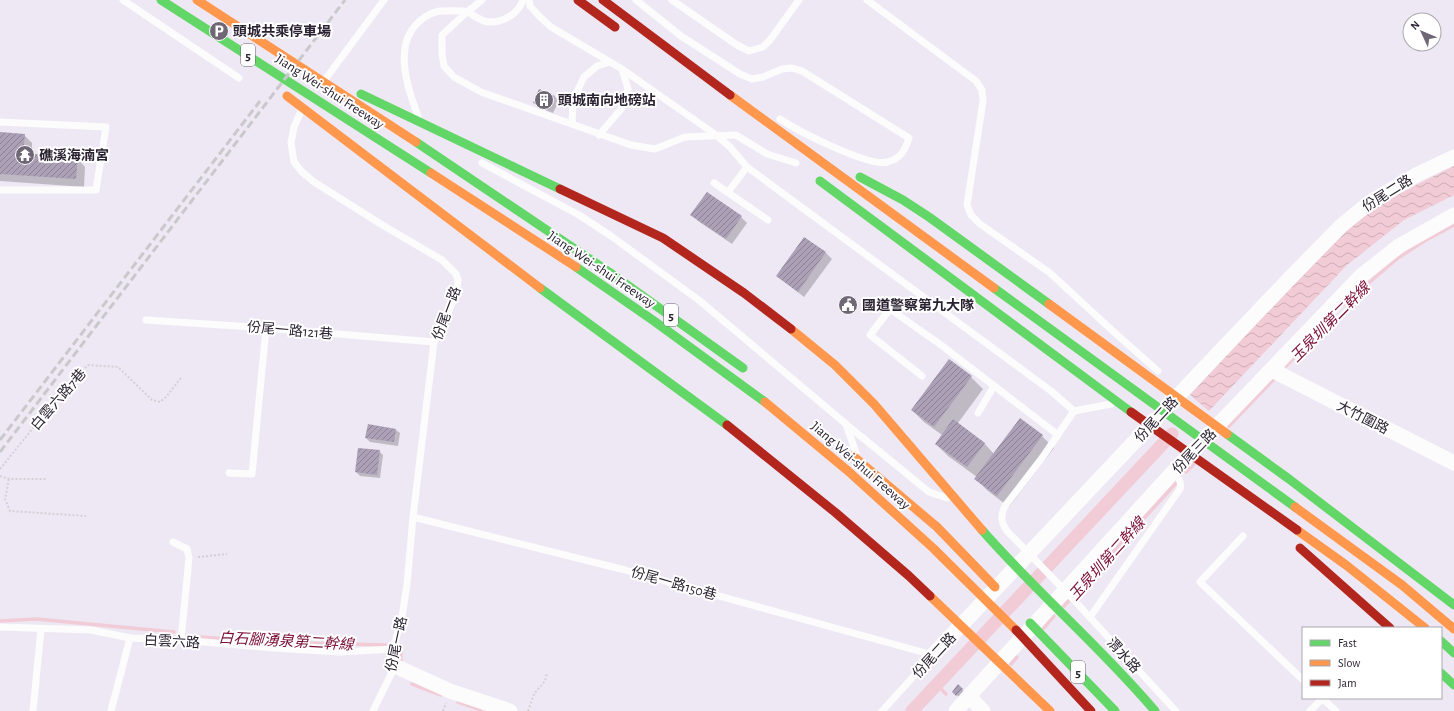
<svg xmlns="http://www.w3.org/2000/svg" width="1454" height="711" font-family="'Alegreya Sans','Noto Sans TC',sans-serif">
<defs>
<pattern id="water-waves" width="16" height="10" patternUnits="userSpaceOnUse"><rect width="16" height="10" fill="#f1cbd5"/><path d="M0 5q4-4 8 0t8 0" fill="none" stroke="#cfaeb7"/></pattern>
<pattern id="building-hatch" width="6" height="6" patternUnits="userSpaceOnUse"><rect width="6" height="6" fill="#aca0b7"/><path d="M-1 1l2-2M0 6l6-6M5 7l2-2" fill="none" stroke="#8c8295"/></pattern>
</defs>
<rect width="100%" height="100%" fill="#eee8f4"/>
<path fill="url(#water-waves)" d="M1454 166V195L1404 220 1347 265 1209 411 1190 395 1305 271 1346 229 1396 195Z"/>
<g fill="#0003">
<path d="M539 90 555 97 559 101 553 113 538 107 534 103Z"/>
<path d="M0 133 24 135 32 143V155L77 158 85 167 84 187 0 181Z"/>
<path d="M692 215 741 217 747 223 732 244 698 221Z"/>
<path d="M805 238 826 253 832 259 804 297 777 276Z"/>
<path d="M971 377 983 389 958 423 984 443 994 454 1042 436 1054 448 1009 507 988 491 976 479 977 477 948 456 936 444 942 435 924 422 912 410Z"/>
<path d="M396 430 400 433 398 446 370 442 366 438Z"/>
<path d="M379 451 383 455 380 478 360 476 356 472Z"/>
<path d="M958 686 964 691 959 697 953 692Z"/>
</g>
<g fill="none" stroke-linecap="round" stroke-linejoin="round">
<g stroke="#f1cbd5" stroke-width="3.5">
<path d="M1344 304 1398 258 1426 240 1454 225"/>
<path d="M1286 366 1313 337"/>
<path d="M1229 426 1275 378"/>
<path d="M1186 472 1194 464"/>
<path d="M1064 606 1178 481"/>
<path d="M0 621 36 619 174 632"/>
<path d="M1044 628 1054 616"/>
<path d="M186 636 271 642 386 645"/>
<path d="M1011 664 1017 657"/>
<path d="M401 665V650"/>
<path d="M412 684 441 695"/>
<path d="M937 685 946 694"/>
<path d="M458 702 484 711"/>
</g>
<path stroke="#f1cbd5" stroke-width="13" d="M912 711 1172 434"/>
</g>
<g fill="url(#building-hatch)">
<path d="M539 89 555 96 549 110 533 103Z"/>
<path d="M0 132 25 134 23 153 78 157 76 179 0 174Z"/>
<path d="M707 192 742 216 726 239 690 215Z"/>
<path d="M804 237 826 252 798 292 776 276Z"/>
<path d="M949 359 972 376 934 427 911 410Z"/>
<path d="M1020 418 1043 435 997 496 974 479Z"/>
<path d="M953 419 985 443 967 467 935 444Z"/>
<path d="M368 424 396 429 394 442 365 438Z"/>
<path d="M358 448 380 450 377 475 355 472Z"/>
<path d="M958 684 963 689 956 696 952 692Z"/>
</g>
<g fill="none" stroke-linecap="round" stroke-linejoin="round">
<g stroke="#d3d0d5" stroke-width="2" stroke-dasharray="2 2" stroke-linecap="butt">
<path d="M0 469 67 386 88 365 118 367 152 400 160 402 166 397 181 378"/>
<path d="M0 476 9 479H46"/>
<path d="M9 479 5 499 10 511 86 516"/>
<path d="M198 557 227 554"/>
<path d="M443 711 446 703"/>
<path d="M528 711 534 694 545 681 547 673"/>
</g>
<g stroke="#fcfcfd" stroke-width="7">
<path d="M123 0 239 78"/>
<path d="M482 0 467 12 442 35V54L444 66 454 77 481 92 631 145 655 149 685 137 736 135 767 154 796 163"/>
<path d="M529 0 530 6 539 16 551 27 622 69 716 135 730 147 747 167 1051 391 1074 411 1111 404"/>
<path d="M636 0 681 36 740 74 752 79 763 77 782 69 792 68 802 71 909 138C905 150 901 159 887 162 868 167 798 131 780 119"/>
<path d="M672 0 737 45 749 51 763 47 770 40 799 0"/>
<path d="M867 0 976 81 982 90 983 101 967 205 971 215 980 224 1050 273 1115 333 1158 371"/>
<path d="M324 81 384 0"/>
<path d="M302 109 294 127 291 143 294 162 302 172 314 182 384 226 442 260 456 274 458 280 457 290 449 311 434 342 413 517 407 584 402 617 393 649 395 666 373 711"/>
<path d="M418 116C407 87 392 43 421 20 427 15 433 12 440 11 448 11 461 10 468 12 475 16 481 22 490 22 504 22 518 14 523 0"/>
<path d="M0 122 106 127 96 190H0"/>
<path d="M572 124 573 100 584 77 597 66 610 62"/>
<path d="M599 135 622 108 628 89 622 69"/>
<path d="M482 163 579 215 611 236 700 301 846 424 856 453"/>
<path d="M714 183 768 220"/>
<path d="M728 192 747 167"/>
<path d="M146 320 266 328 434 342"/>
<path d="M922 376 870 335 890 309 941 345 1058 435"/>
<path d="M1074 411 1042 458 1005 506C1000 516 1001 522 1007 531L1073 599 1176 711"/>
<path d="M978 413 994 386"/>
<path d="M847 425 929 492 947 498"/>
<path d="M229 473 252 474 266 328"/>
<path d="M413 517 625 570 933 655 882 711"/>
<path d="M1243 536 1200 582 1303 680"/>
<path d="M173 542 187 549 189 558 181 640"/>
<path d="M1090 617 1180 489C1182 481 1178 478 1173 472"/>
<path d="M0 627 91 630 130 638 181 640 273 648 341 652 393 649"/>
<path d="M1322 698 1336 711"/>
<path d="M33 711 41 629"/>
<path d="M111 711 130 638"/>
<path d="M1310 711 1322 699"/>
</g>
<g stroke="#fcfcfd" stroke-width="15">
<path d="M1272 370 1454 463"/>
<path d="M1171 403 1292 276 1341 226 1369 203 1418 174 1454 157"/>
<path d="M933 655 1156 419"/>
<path d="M395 666 450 691 510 711"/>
<path d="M969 696 983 711"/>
<path d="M956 711 969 696 1173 472 1361 276 1399 246 1454 215"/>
</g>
<g stroke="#63d668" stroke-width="9">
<path d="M161 0 431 173"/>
<path d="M361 94 560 189"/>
<path d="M416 142 609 272 743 368"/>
<path d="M860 177 903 200 929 217 1049 304"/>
<path d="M820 181 1131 412"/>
<path d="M576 267 654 321 765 402"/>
<path d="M540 288 727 425"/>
<path d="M994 288 1295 507"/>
<path d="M1227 434 1289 479 1454 605"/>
<path d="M982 530C1037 593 1101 647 1155 711"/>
<path d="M1030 623 1115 711"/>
<path d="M1441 641 1454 653"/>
<path d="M1441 673 1454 685"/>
</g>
<g stroke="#ff974d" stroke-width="9">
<path d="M197 0 416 142"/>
<path d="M730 95 994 288"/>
<path d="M287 96 540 288"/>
<path d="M431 173 576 267"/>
<path d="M1049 304 1227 434"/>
<path d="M791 329 835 365 874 404 982 530"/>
<path d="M765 402 848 471 933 548 1016 630"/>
<path d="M853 456 937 527 995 587"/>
<path d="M1295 507 1402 585 1454 629"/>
<path d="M1297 530 1346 565 1425 628"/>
<path d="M930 596 1050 711"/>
</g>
<g stroke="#b3261e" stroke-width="9">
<path d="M578 0 615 27"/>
<path d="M603 0 730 95"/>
<path d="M560 189 663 238 744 293 791 329"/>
<path d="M1131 412 1297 530"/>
<path d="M727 425 836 513 909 576 930 596"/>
<path d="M1300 548 1390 628"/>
<path d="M1016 630 1091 711"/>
</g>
<g stroke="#c9c8cb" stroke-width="3" stroke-dasharray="8 4" stroke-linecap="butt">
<path d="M0 440 260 101"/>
<path d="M0 452 345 0"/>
</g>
</g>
<defs>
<g id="parking-disc" transform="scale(1)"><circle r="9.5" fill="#6f6775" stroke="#fff"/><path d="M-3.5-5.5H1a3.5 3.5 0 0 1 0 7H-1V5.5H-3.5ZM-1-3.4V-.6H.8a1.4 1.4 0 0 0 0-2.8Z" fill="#fff"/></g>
<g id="building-disc" transform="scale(1)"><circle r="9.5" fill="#6f6775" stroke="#fff"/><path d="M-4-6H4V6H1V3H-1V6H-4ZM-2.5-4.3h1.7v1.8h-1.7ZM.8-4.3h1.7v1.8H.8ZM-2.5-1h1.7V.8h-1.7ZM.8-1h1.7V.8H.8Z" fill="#fff"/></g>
<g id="temple-disc" transform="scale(1)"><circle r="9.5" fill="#6f6775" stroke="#fff"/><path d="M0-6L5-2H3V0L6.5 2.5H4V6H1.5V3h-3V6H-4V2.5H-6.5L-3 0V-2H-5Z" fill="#fff"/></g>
<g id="civic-disc" transform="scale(1)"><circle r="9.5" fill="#6f6775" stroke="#fff"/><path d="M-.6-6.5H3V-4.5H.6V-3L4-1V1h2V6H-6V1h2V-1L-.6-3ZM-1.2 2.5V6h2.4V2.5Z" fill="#fff"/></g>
</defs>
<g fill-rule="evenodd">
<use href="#parking-disc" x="219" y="31"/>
<use href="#building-disc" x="544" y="100"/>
<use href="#temple-disc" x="25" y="155"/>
<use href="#civic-disc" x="848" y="305"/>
</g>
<g text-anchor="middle" stroke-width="4" stroke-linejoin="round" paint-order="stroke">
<g fill="#fff" stroke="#6a646f" stroke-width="1">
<rect x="241" y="44" width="14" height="22" rx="3"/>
<rect x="664" y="304" width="14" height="22" rx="3"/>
<rect x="1071" y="661" width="14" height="22" rx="3"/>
</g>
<g font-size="13" font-weight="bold" fill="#2a2231">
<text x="248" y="60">5</text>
<text x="671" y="320">5</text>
<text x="1078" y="677">5</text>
</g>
<g font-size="14" font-weight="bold" fill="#2a2231" stroke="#fff" text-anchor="start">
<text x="233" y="36">頭城共乘停車場</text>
<text x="558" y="105">頭城南向地磅站</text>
<text x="39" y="160">礁溪海湳宮</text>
<text x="862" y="310">國道警察第九大隊</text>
</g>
<g font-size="14" fill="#2a2231" stroke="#fff">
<text transform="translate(330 91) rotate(33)" y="5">Jiang Wei-shui Freeway</text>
<text transform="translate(1387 193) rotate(-32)" y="5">份尾二路</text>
<text transform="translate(602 269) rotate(34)" y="5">Jiang Wei-shui Freeway</text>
<text transform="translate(446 313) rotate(-69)" y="5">份尾一路</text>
<text transform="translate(290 330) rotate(5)" y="5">份尾一路121巷</text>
<text transform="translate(58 399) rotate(-49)" y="5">白雲六路7巷</text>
<text transform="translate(1363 417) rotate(27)" y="5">大竹圍路</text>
<text transform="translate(1156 419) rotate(-47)" y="5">份尾二路</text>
<text transform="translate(1194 451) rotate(-46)" y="5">份尾三路</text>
<text transform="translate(861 465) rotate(41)" y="5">Jiang Wei-shui Freeway</text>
<text transform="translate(674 583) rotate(16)" y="5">份尾一路150巷</text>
<text transform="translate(172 641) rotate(3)" y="5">白雲六路</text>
<text transform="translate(396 644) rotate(-78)" y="5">份尾一路</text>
<text transform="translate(934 655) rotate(-47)" y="5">份尾二路</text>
<text transform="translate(1124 655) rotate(48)" y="5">渭水路</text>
</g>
<g font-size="15" font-style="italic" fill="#7a0d34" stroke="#fff">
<text transform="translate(1330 322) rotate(-45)" y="5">玉泉圳第二幹線</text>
<text transform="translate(1107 559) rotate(-48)" y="5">玉泉圳第二幹線</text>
<text transform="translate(286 641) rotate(3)" y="5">白石腳湧泉第二幹線</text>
</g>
</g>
<rect x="1302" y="627" width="140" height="72" fill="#ffffff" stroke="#aaa7ad"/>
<rect x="1310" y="640" width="20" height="6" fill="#63d668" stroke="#aaa7ad"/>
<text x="1338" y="647" font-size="12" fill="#2a2231">Fast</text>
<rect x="1310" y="660" width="20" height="6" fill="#ff974d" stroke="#aaa7ad"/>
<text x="1338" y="667" font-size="12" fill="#2a2231">Slow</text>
<rect x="1310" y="680" width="20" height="6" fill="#b3261e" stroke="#aaa7ad"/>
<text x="1338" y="687" font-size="12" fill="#2a2231">Jam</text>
<g transform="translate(1422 32) rotate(314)"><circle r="19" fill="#ffffff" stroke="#aaa7ad"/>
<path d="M0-3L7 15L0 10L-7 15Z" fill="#6f6775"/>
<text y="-6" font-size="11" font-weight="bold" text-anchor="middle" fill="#2a2231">N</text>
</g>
</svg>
